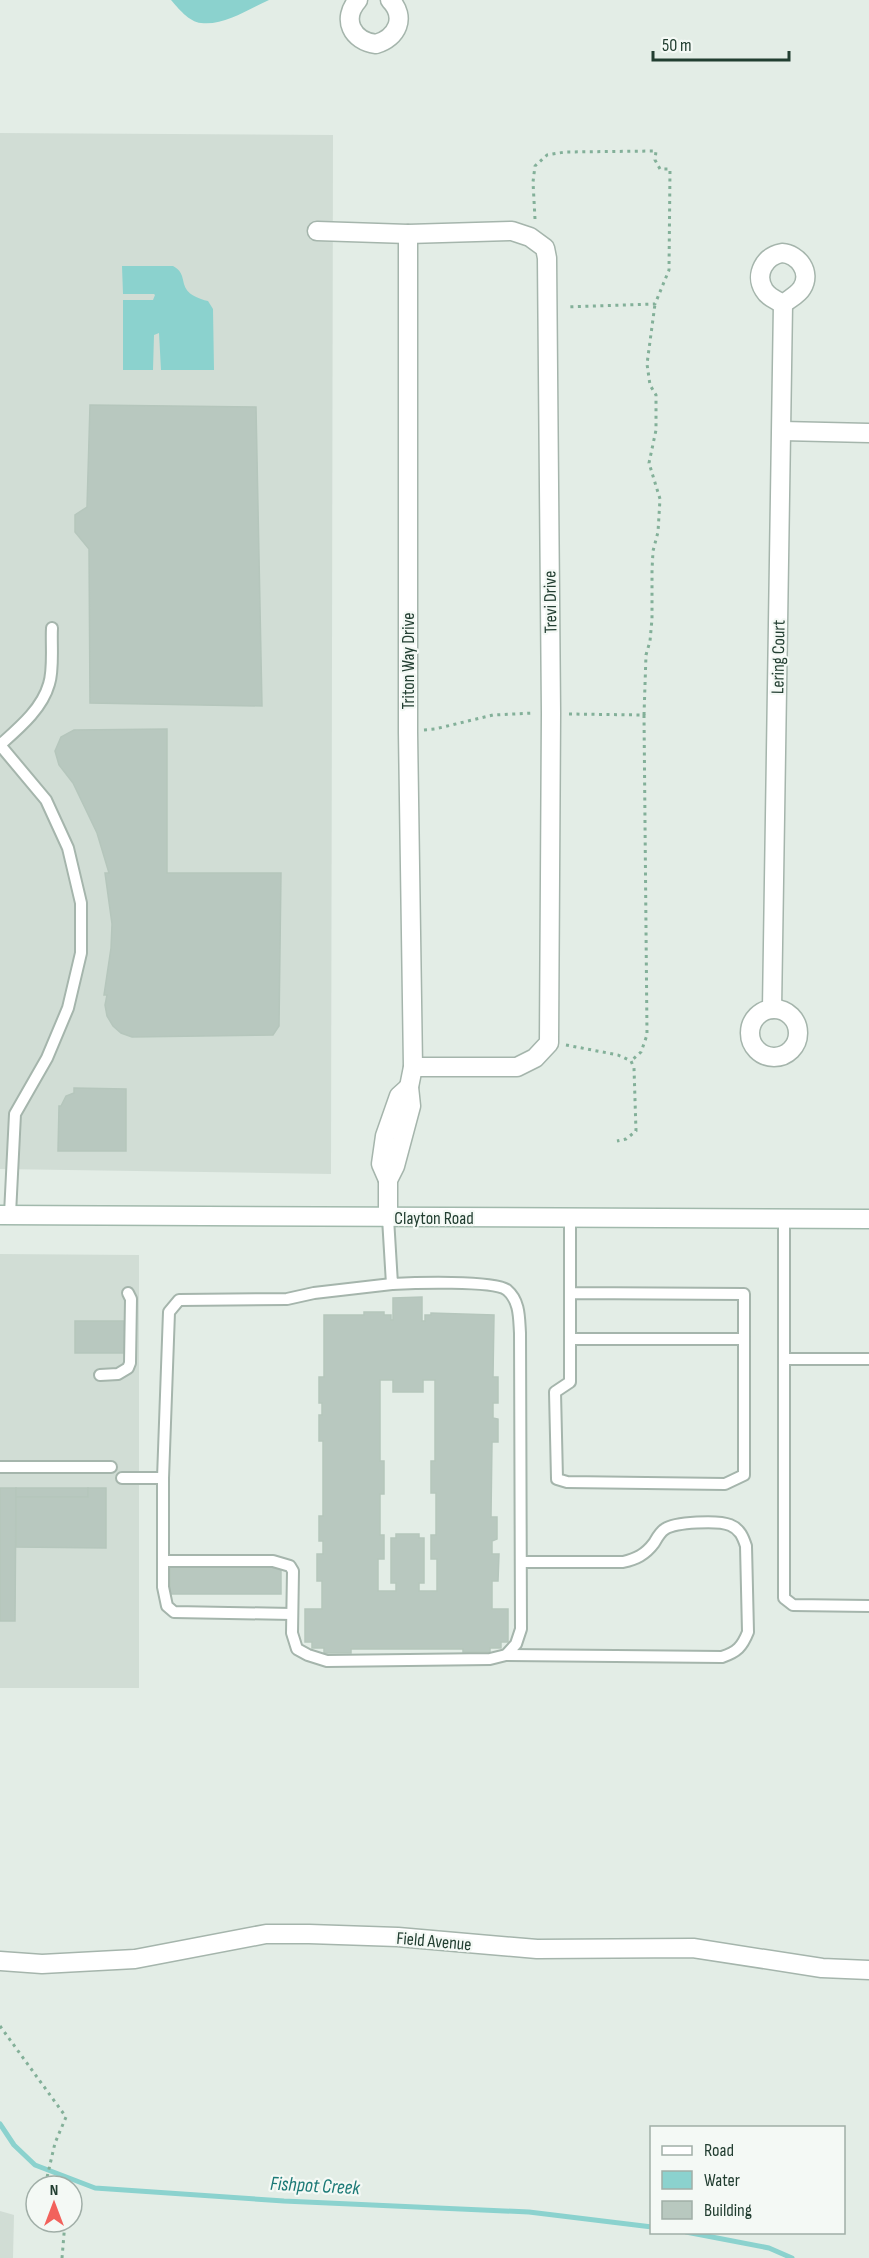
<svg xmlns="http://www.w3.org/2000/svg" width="869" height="2258" font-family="'Sofia Sans Condensed',sans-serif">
<rect width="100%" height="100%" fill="#e3ede6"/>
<g fill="#d1ddd5">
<path d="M0 133 333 135 331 1174 0 1169Z"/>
<path d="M0 1254 139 1255V1688H0Z"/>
<path d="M0 2211 14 2215 13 2258H0Z"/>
</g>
<g fill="#8bd2ce">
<path d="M171 0H269C248 9 224 26 201 23 189 22 178 8 171 0Z"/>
<path d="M122 266H173C192 276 172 292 208 301L213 309 214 370H161L159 333 154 335 153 370H123V300H153L155 295 154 294H123Z"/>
</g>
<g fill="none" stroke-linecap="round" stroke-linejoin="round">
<g stroke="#8bd2ce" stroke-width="5">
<path d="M0 2124 14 2145 35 2165 95 2188 284 2201 529 2212 652 2227"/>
<path d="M686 2232 769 2248 792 2258"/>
</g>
</g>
<g fill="#b8c8bf" stroke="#b5c6bc" stroke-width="1.5" fill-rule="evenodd">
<path d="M90 405 256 407 262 706 90 703 89 549 75 532V515L87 507Z"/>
<path d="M167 729V873H281L279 1026 273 1035 132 1037 121 1033 113 1026 107 1016 105 1005 107 995H104L111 948 112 924 105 873H109L97 833 73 783 59 765 55 751 61 737 74 730Z"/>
<path d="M74 1088 126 1089V1151H58L59 1106H61L66 1096 74 1093Z"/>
<path d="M422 1297V1321H425V1315H431V1313L494 1315 493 1377H498V1403H493V1418L498 1419V1442H492L491 1517H497V1539L492 1541V1554H499L498 1581H492V1609H508V1642H501V1648H490V1652H463V1649H351V1653H324V1648H312V1642H305V1609H322V1581H317V1554H323V1541H319V1516H323V1441H319V1415H322V1403H319V1377H324V1315H364V1312H384V1315H391V1320H393V1298ZM380 1380H393V1392H423V1380H435V1461H431V1493H436V1535H431V1559H437V1591H419V1583H424V1538H419V1534H396V1538H391V1583H396V1591H378V1559H384V1535H380V1494H384V1461H380Z"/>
<rect x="75" y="1321" width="49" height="32"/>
<path d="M0 1488H16L15 1621H0Z"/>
<rect x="16" y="1488" width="72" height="9"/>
<path d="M88 1488H106V1548L16 1547V1497H88Z"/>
<rect x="170" y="1567" width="111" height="27"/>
</g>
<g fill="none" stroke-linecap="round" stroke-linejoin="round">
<g stroke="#a5b5ac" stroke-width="14">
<g id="lane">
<path d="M0 745 46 800 68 848 81 903V953L68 1008 47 1058 15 1114 10 1214"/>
<path d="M0 745C19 728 42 709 49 684 54 669 51 644 52 628"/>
<path d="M570 1218V1382L555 1392 557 1479 567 1482 725 1484 744 1475V1294L571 1293"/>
<path d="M784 1218V1598L793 1605 869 1606"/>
<path d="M571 1339H744"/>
<path d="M784 1359H869"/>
<path d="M100 1375 118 1374 128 1368 130 1363 131 1299 128 1293"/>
<path d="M0 1467H111"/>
<path d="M122 1478H163V1587L167 1606 174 1612 292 1614"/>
<path d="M163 1478 169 1312 179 1300 287 1299 314 1293 392 1284"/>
<path d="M164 1561H273L290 1566 293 1571 292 1633 297 1649 308 1655 327 1661 490 1659 506 1655 516 1644 521 1629 520 1333C519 1318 520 1301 507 1290 494 1280 411 1283 392 1284L388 1218"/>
<path d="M506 1655 722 1657C737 1652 742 1647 748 1632L746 1546C743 1537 740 1529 730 1525 718 1520 675 1522 665 1529 660 1532 657 1538 654 1543 645 1555 636 1559 623 1562H521"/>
</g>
</g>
<g stroke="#a5b5ac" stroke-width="21">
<g id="street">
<path d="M358 0C341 19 352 41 376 44 397 38 407 17 390 0"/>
<path d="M317 231 408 234 512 231 530 237 545 248 547 258 551 713 549 1043 535 1058 517 1067H413"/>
<path d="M782 253C798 254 812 272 802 288 798 295 789 299 783 304 776 300 768 297 764 290 754 274 765 256 782 253Z"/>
<path d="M782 431 869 433"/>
<path d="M772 1009 783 304"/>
<circle cx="774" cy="1033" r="24"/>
<path d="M388 1180 381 1164 385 1136 399 1096 409 1087"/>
<path d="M388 1218V1180L395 1166 411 1106 409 1087 413 1067 408 732V234"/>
<path d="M0 1961 42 1964 135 1959 266 1934H309L398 1937 537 1949 693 1948 822 1968 869 1970"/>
</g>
</g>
<g stroke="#a1b9ac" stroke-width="21">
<path id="secondary" d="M0 1215 869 1219"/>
</g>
<g stroke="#83b099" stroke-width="3" stroke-dasharray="3 4.5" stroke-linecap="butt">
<path d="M535 219 533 182 535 166 547 155 565 152 656 151 655 160 660 169H670L669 270 655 304 566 307"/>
<path d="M569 714 644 715 647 1035 641 1052 631 1061"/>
<path d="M644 715 646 655 650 641 652 619V570L653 551 658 532 660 499 649 463 656 430V395L650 385 647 364 655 304"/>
<path d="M424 730 435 729 493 715 533 713"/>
<path d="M566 1045 618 1055 631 1061 634 1068 636 1131 626 1139 617 1141"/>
<path d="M0 2026 66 2117 55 2143 45 2186"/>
<path d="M62 2258 65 2222"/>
</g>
<use href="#lane" stroke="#fff" stroke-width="10"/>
<use href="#street" stroke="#fff" stroke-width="18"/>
<use href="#secondary" stroke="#fff" stroke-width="18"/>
</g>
<g text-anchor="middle" stroke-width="4.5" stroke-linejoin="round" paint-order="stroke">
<g font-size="18" fill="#223e31" stroke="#f4f9f5">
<text transform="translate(550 602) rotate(-91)" y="6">Trevi Drive</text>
<text transform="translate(778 657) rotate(-89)" y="6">Lering Court</text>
<text transform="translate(408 661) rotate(-90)" y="6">Triton Way Drive</text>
<text x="434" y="1224">Clayton Road</text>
<text transform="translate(434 1941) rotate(5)" y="6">Field Avenue</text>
</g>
<g font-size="20" font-style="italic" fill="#1c7a77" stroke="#f4f9f5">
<text transform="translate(315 2185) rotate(3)" y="7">Fishpot Creek</text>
</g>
</g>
<rect x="650" y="2126" width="195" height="108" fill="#f4f9f5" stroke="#a0aea7" stroke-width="1.5"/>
<rect x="662" y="2146" width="30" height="9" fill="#ffffff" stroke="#a0aea7" stroke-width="1.5"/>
<text x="704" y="2156" font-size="18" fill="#223e31">Road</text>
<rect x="662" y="2171" width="30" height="18" fill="#8bd2ce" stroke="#a0aea7" stroke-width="1.5"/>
<text x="704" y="2186" font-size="18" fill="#223e31">Water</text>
<rect x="662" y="2201" width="30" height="18" fill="#b8c8bf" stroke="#a0aea7" stroke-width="1.5"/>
<text x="704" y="2216" font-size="18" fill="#223e31">Building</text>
<g transform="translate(54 2204)"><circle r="28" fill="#f4f9f5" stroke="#a0aea7" stroke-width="1.5"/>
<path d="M0-4.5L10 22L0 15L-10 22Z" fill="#f2625c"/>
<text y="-9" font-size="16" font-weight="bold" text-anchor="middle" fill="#223e31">N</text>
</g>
<path d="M653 51v9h136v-9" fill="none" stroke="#223e31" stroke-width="3"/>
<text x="662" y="51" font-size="18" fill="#223e31" stroke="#f4f9f5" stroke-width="4.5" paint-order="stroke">50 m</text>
</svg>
